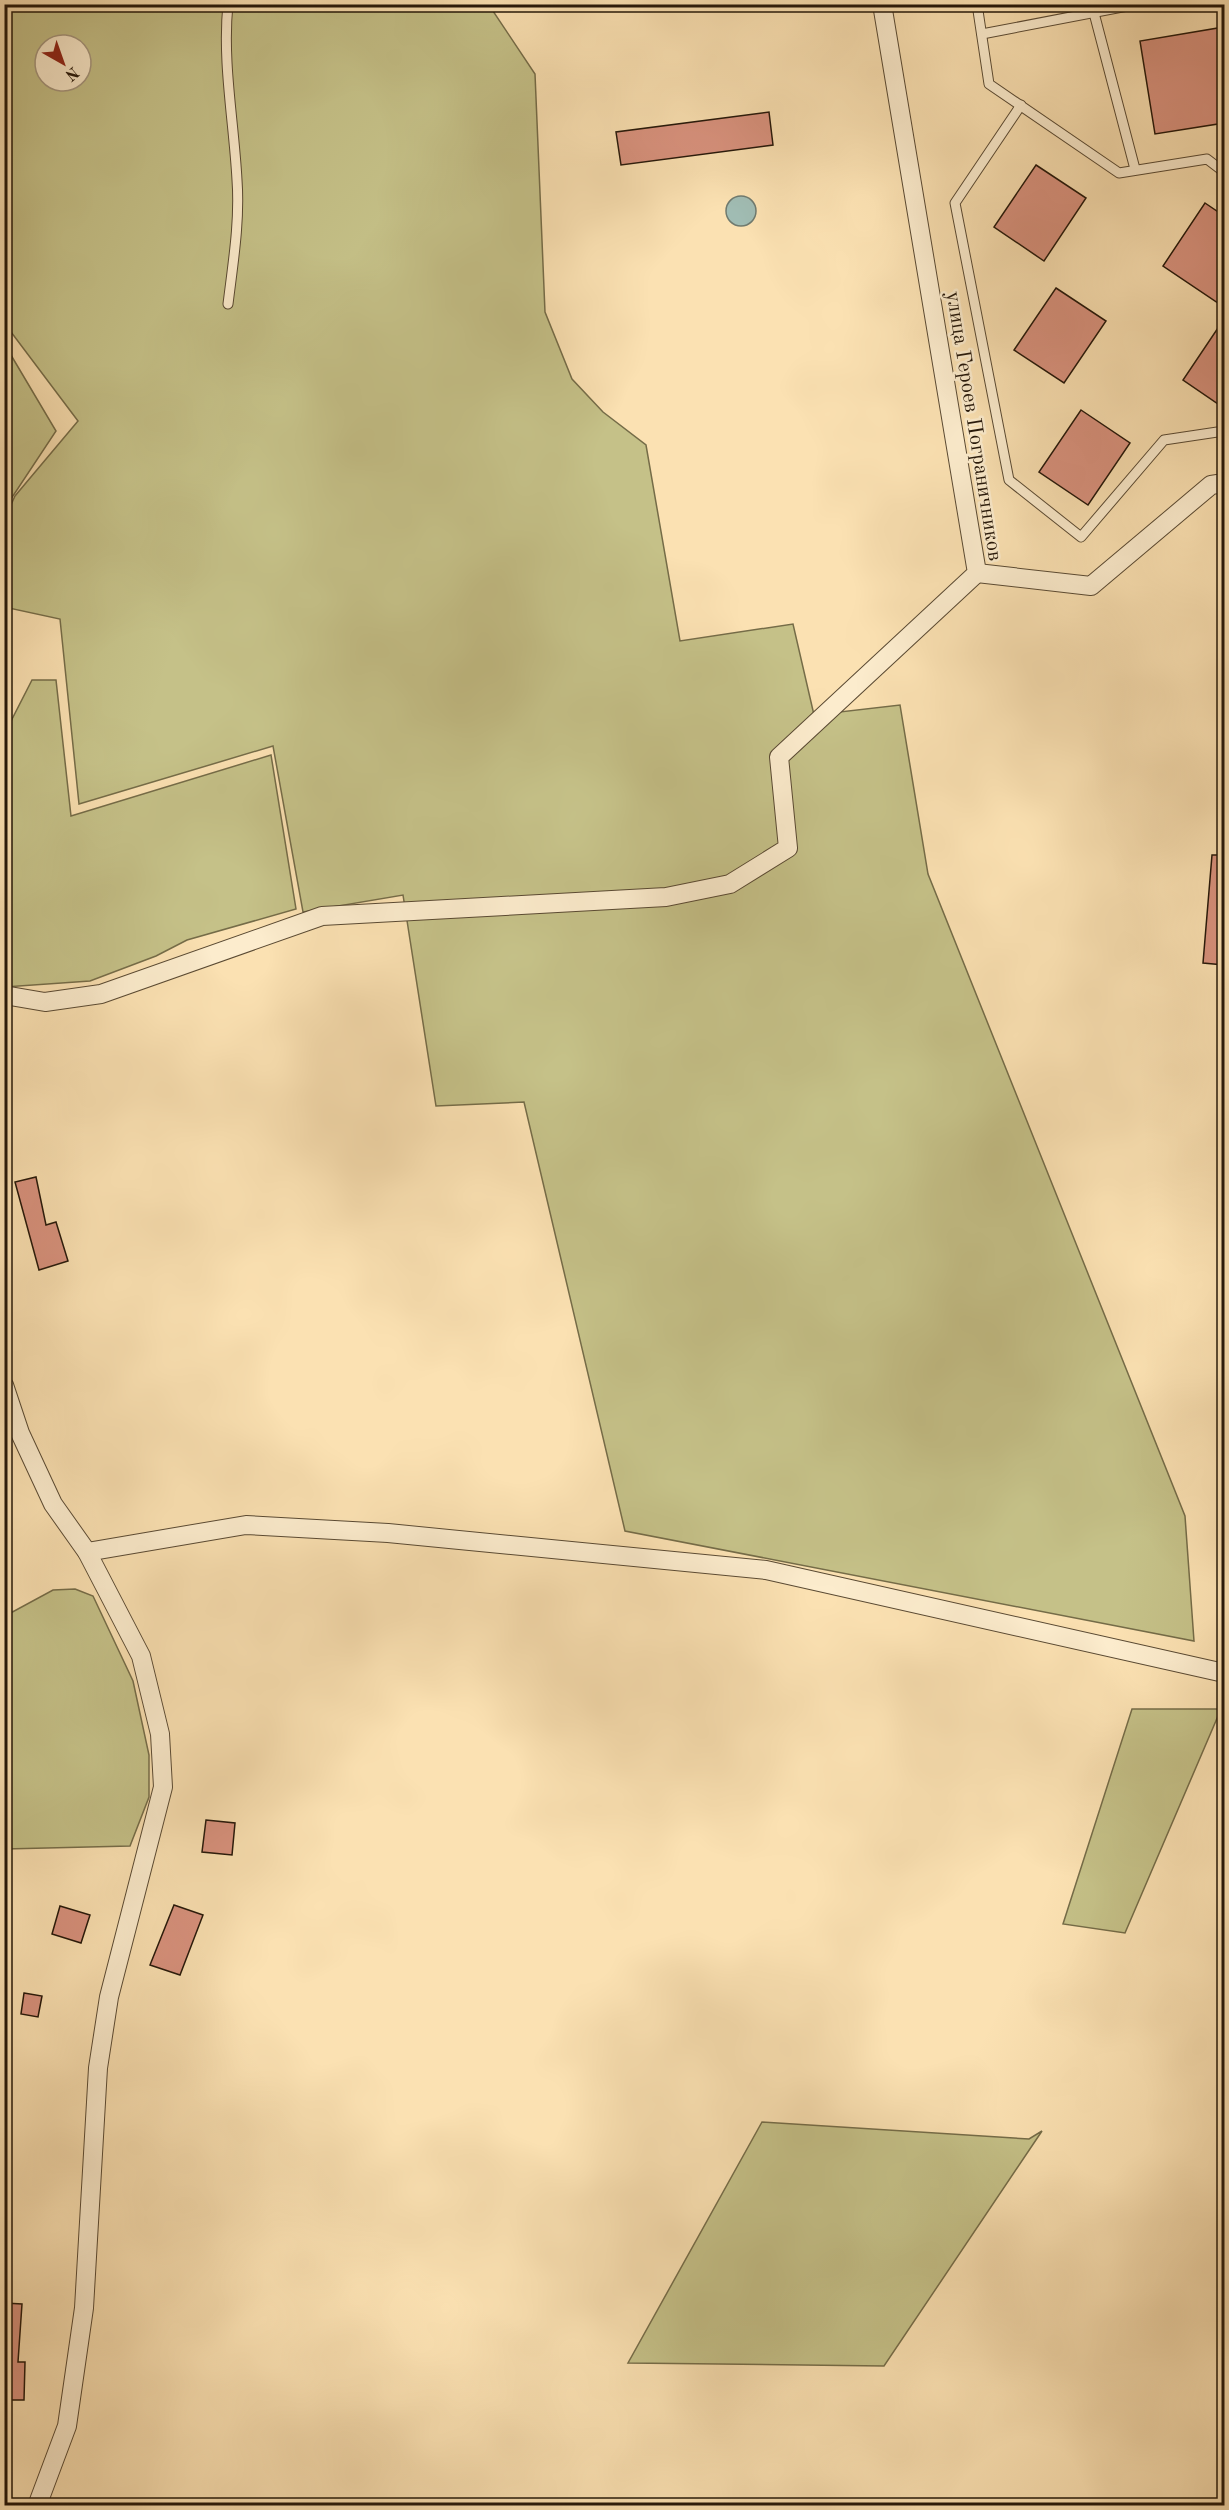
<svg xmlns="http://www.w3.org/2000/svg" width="1229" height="2510" font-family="'Old Standard TT',serif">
<rect width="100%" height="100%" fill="#fbe1b2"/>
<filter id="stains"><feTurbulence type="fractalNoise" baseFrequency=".00333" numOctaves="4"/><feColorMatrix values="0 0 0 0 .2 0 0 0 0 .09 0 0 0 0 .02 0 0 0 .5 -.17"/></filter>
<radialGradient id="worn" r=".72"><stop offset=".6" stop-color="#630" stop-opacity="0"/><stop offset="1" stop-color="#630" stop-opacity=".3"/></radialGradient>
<g fill="#c5c188" stroke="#756c48" stroke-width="1.5" fill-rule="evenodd">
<path d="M5 5H489L535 74 545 312 572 379 603 412 646 445 680 641 793 624 814 715 900 705 928 874 1185 1516 1194 1641 625 1531 524 1102 436 1106 403 895 303 912 273 746 79 804 60 619 4 607 5 518 15 496 78 421 5 324ZM45 45H81V81H45Z"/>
<path d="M5 345 56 431 5 508Z"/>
<path d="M32 680H56L71 816 271 755 296 909 187 940 156 956 90 981 5 987V722L11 721Z"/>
<path d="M75 1589 93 1596 133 1681 149 1755V1797L130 1846 5 1849V1616L53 1590Z"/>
<path d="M1132 1709H1221L1125 1933 1063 1924Z"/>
<path d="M762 2122 1029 2139 1042 2131 884 2366 628 2363Z"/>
</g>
<circle fill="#a0bcb3" stroke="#6f7a6f" stroke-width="1.5" cx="741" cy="211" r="15"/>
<g fill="#d9927e" stroke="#251709" stroke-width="1.5">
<path d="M1224 27V123L1155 134 1140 41Z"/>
<path d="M769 112 773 145 621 165 616 132Z"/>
<path d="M1036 165 1086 198 1044 261 994 227Z"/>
<path d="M1205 203 1224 216V307L1163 266Z"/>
<path d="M1056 288 1106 321 1064 383 1014 350Z"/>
<path d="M1224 319V408L1183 380Z"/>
<path d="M1081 410 1130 443 1088 505 1039 472Z"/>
<path d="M1212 855H1224V965L1203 963Z"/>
<path d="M36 1177 46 1225 56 1222 68 1261 39 1270 15 1182Z"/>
<path d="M206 1820 235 1823 232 1855 202 1852Z"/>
<path d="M174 1905 203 1915 180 1975 150 1965Z"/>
<path d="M60 1906 90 1915 81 1943 52 1934Z"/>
<path d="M24 1993 42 1996 38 2017 21 2014Z"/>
<path d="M4 2303 22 2304 18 2362H25L24 2400H4Z"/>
</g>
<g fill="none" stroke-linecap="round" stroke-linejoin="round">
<g stroke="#5a4a33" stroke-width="11">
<g id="lane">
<path d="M977 4 989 84 1119 173 1207 159 1224 172"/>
<path d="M1094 13 1135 169"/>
<path d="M982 34 1138 4"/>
<path d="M1021 105 955 203 1009 480 1081 537 1164 440 1224 431"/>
<path d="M228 304C233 263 240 221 237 180 234 122 222 62 228 4"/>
</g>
</g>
<g stroke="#5a4a33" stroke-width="20">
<g id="street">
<path d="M977 573 1091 586 1211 485 1224 483"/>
<path d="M4 995 45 1002 101 994 322 916 666 897 730 884 788 848 779 757 977 573 882 4"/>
<path d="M4 1385 20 1433 53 1504 87 1552 141 1656 160 1734 163 1787 109 1997 98 2068 84 2308 67 2426 37 2506"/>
<path d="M87 1552 246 1525 388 1533 766 1570 1224 1673"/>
</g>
</g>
<use href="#lane" stroke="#fceccd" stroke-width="9"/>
<use href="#street" stroke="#fceccd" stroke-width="18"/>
</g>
<g text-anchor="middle" stroke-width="5" stroke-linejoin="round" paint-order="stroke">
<g font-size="21" fill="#251709" stroke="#fceccd">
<text transform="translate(975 426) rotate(81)" y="7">улица Героев Пограничников</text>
</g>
</g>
<rect width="1229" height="2510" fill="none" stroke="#fbe1b2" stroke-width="24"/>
<rect x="6" y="6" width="1217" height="2498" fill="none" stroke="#251709" stroke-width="3"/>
<rect x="12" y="12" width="1205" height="2486" fill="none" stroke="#251709" stroke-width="1.5"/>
<g transform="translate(63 63) rotate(140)"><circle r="28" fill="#fceccd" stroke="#a6977f" stroke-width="1.5"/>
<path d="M0-4.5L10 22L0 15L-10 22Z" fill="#8f2418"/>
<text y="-9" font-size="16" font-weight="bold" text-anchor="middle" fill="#251709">N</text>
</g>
<rect width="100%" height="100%" filter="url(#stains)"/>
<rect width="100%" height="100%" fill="url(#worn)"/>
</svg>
